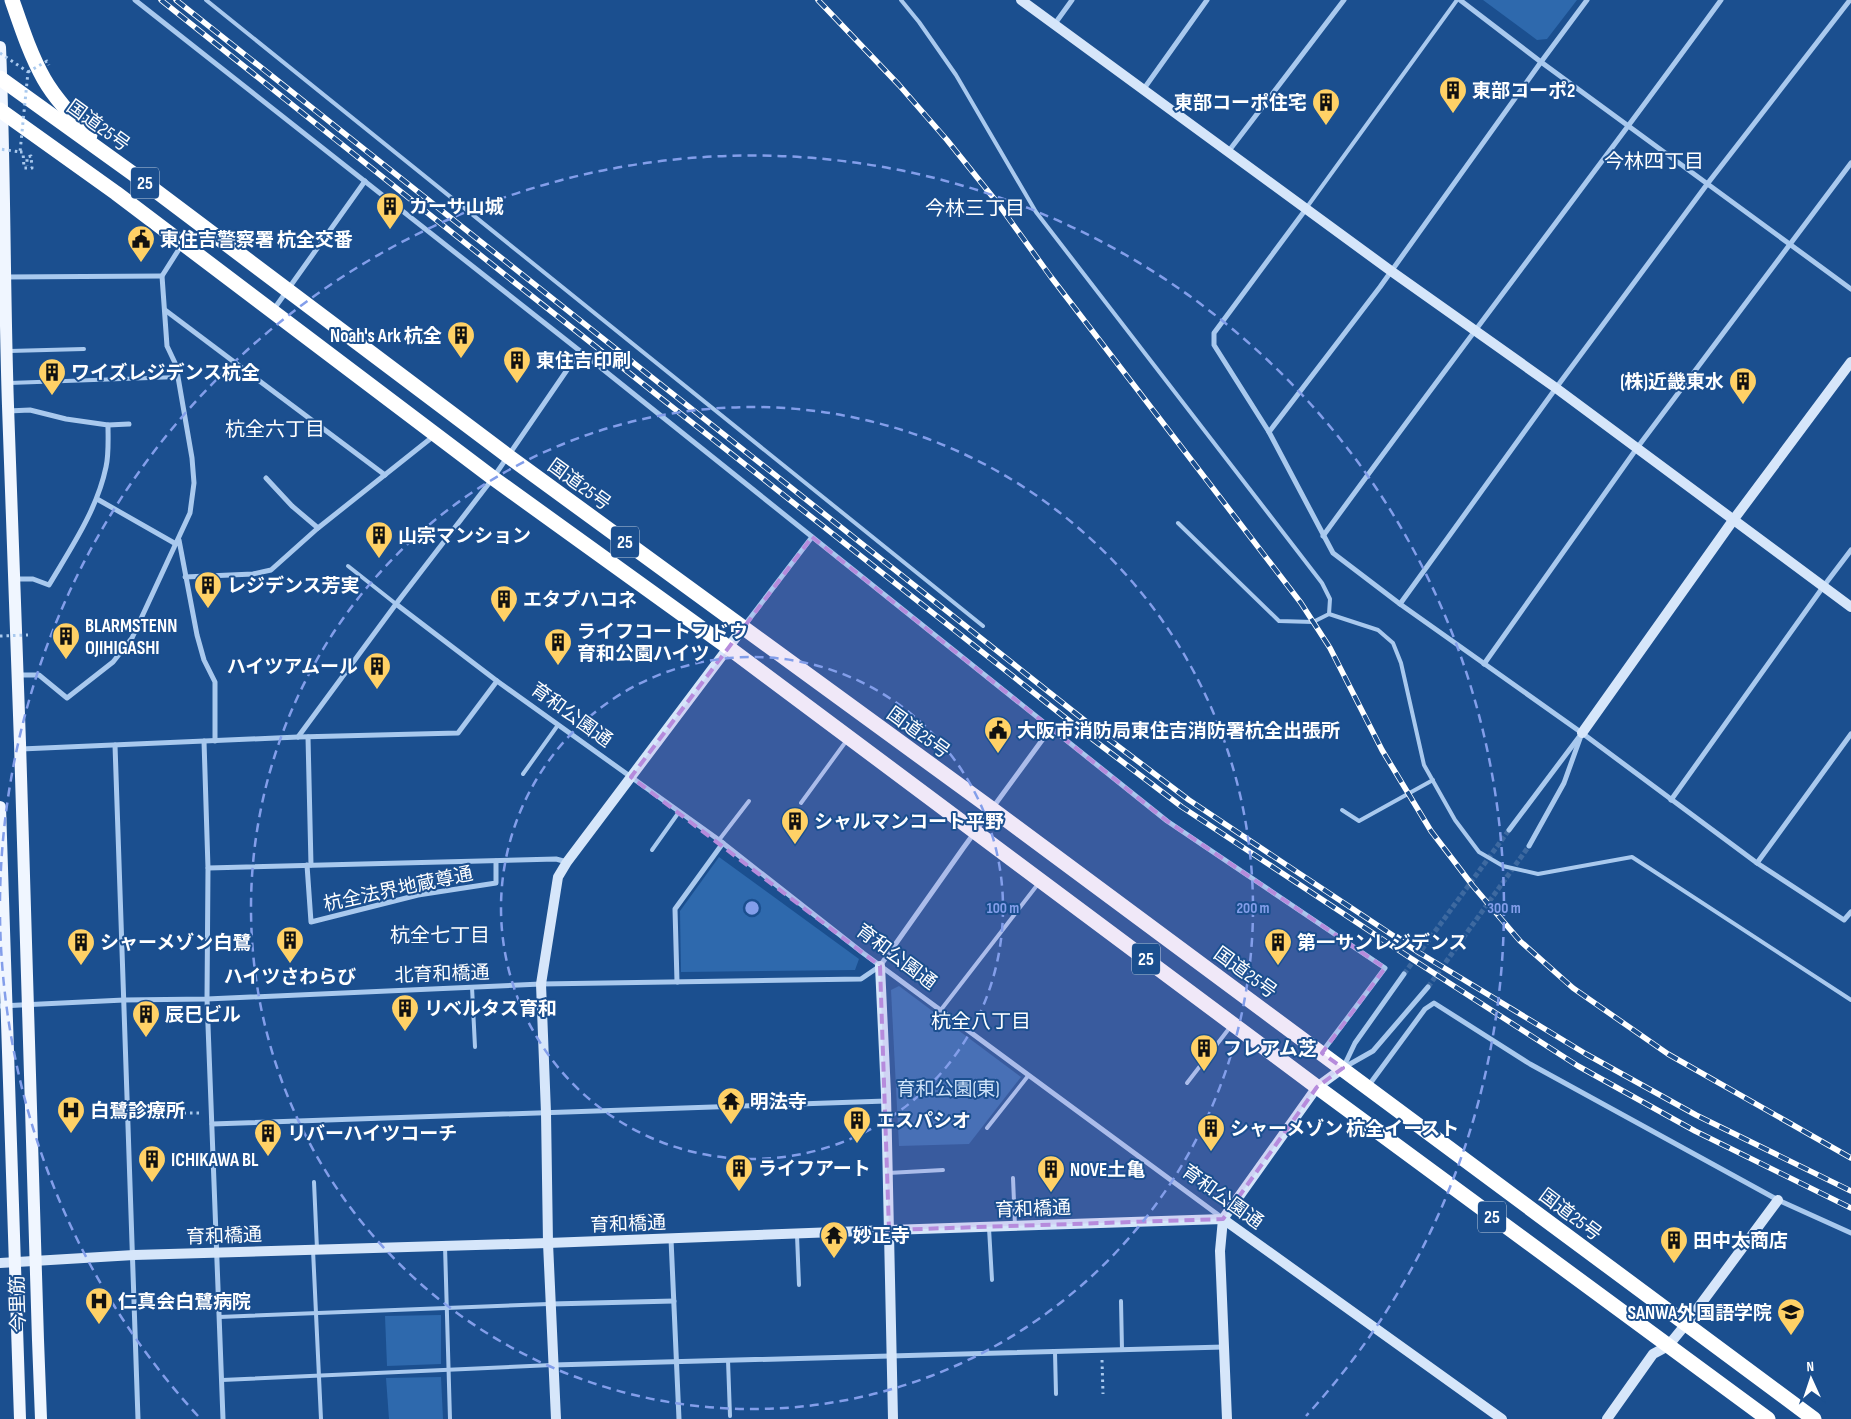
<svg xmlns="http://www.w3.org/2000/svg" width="1851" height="1419" font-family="'Sofia Sans Condensed','Noto Sans JP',sans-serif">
<rect width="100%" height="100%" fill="#1b4f8f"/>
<g fill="#2e69ad">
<path d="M1483 0H1577L1547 39 1537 40Z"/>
<path d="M719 857 859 959 855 970 681 972 680 911Z"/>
<path d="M899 986 1021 1077 969 1144 899 1146 891 990Z"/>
<path d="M441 1315V1364L387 1366 385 1316Z"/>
<path d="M441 1377 443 1419H389L386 1378Z"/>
</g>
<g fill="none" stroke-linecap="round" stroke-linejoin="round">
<g stroke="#3d69a0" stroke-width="5" stroke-dasharray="5 2.5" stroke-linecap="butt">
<path d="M1404 974 1509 830"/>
<path d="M1428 987 1529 846"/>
</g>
<g stroke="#a9c9ee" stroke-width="3" stroke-dasharray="2.5 4" stroke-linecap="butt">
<path d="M20 152H23L24 168H32L31 156 27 157V166"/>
<path d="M177 1113H201"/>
<path d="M1102 1360 1103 1394"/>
</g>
<g stroke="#a9c9ee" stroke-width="4">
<path d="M206 0 983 626"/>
<path d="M901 0 919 22 956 75 1036 212 1322 583 1330 599 1329 614 1313 622 1279 621 1178 523"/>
<path d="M1307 207 1457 0"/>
<path d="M9 351 84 349"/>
<path d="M9 383 178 377"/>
<path d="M348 566 396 604"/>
<path d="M1329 614 1378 630 1393 643 1401 663 1424 765 1455 820 1479 852 1503 866 1538 874 1632 857 1851 1000"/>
<path d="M523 774 558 725"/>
<path d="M801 803 847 740"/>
<path d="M1342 810 1359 821 1433 780"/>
<path d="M719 840 749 801"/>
<path d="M652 850 679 812"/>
<path d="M472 987 475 1047"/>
<path d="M940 1011 1038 884"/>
<path d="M1187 1083 1231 1026"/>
<path d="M987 1128 1028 1076"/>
<path d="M888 1173 943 1170"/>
<path d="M1013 1178 1015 1226"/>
<path d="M314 1182 317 1249"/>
<path d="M989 1228 992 1280"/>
<path d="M797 1235 799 1285"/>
<path d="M445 1246 450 1419"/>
<path d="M313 1250 321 1419"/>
<path d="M1121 1301 1122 1350"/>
<path d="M219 1317 549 1304"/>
<path d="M1055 1352 1056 1394"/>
<path d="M728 1360 730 1416"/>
<path d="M222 1380 552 1365"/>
</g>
<g stroke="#a9c9ee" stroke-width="5">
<path d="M135 0 580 351 1167 821 1385 968 1322 1052"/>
<path d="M1460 0 1541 62 1851 289"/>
<path d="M1054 25 1072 0"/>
<path d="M1143 90 1207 0"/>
<path d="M1228 152 1344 0"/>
<path d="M1306 209 1214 333V345L1269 432 1333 553 1400 604 1582 733 1757 863 1844 920 1851 912"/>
<path d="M5 277 162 276"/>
<path d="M274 309 365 181"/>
<path d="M165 310 385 475"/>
<path d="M8 411 30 410 66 419 108 425 129 424"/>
<path d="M1269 432 1380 287 1541 62 1587 0"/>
<path d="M266 478 292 506 318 528"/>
<path d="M97 499 176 544"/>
<path d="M1323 536C1454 356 1590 180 1721 0"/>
<path d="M179 540 197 635 204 660 215 682V741"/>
<path d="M185 577 253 574 271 570 318 528 435 435"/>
<path d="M14 579H33L49 585C71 548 97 510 106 467 109 454 108 438 108 425"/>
<path d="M396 604 497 681 719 840 863 953 1221 1217"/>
<path d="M1400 604 1556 388 1708 183 1850 0"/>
<path d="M744 626 812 537"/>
<path d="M1484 664 1637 448 1851 163"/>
<path d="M18 675H39L67 698 113 662 132 638 190 513 194 483 192 458 178 377 176 365 167 346 162 276 181 246"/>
<path d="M298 737 396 604 493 478 580 351"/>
<path d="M308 737 311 865"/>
<path d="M204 741 208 868 207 999 223 1419"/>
<path d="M115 745 138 1419"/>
<path d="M21 749 298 737 458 733 497 681"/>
<path d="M1671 800 1823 587 1851 550"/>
<path d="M1509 830 1579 737"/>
<path d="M1529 846 1564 783 1582 733"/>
<path d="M1757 863 1851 734"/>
<path d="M307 865 311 922 418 895 496 883V861"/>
<path d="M208 868 556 859 567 862"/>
<path d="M677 982 675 909 723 843"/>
<path d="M0 1006 124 1000 207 999 541 984 861 979 880 966 964 847 1051 728"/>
<path d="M1343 1068 1373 1051 1428 987"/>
<path d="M1343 1068 1355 1043 1404 974"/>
<path d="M1369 1085 1425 1009 1434 1003 1530 1064 1778 1200 1851 1233"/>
<path d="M212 1124 886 1101"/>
<path d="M671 1239 679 1419"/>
<path d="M551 1304 674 1301"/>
<path d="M553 1365 1224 1347"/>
</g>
<g stroke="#d6e6fa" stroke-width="10">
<path d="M1021 0 1391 271 1556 388 1851 607"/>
<path d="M1582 733 1734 519 1851 362"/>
<path d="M880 966 886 1094 893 1419"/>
<path d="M1223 1219 1502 1419"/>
<path d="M0 1263 134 1255 548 1243 889 1230 1223 1219"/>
<path d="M556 1419 548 1243 546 1113 541 984 558 877 567 862 743 628"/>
<path d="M1227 1419 1220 1251 1223 1219 1317 1087 1343 1068"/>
<path d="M1607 1419 1653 1354 1668 1346 1686 1324 1778 1200"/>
</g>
<g stroke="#f0f6ff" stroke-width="12">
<path d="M0 47C5 167 4 286 8 406 11 518 17 631 20 743 27 969 32 1194 41 1419"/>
<path d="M0 807 20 1419"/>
</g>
<g stroke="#fff" stroke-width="15">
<path d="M12 0C21 26 30 54 44 79 56 100 74 118 90 135"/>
<path d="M0 78 132 173 508 456 992 809 1814 1419"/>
<path d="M0 110 116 193 493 478 729 648 1317 1087 1768 1419"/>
</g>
<g stroke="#fff" stroke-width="5.5">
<g id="rail">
<path d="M161 0 514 282 1091 738 1182 807 1412 959 1578 1066 1695 1131 1851 1208"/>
<path d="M176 0 1098 731 1189 800 1291 868 1418 952 1586 1054 1696 1115 1851 1191"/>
<path d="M818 0 899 85 947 140 996 201 1051 277 1301 603 1330 648 1382 750 1431 831 1473 886 1520 941 1573 988 1668 1054 1851 1158"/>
</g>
</g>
<use href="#rail" stroke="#1b4f8f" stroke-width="4" stroke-dasharray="11" stroke-linecap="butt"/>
<g stroke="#a9c9ee" stroke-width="3" stroke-dasharray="2.5 4" stroke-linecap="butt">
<path d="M0 53 28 72 20 152 0 149"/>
<path d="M28 72 47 61 49 65"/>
<path d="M0 636 28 635"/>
</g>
</g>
<path fill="#b68bdc" fill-opacity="0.2" stroke="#b68bdc" stroke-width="4" stroke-dasharray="10 6" stroke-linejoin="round" d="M812 537 1167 821 1385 968 1322 1053 1343 1068 1317 1087 1223 1219 889 1230 880 966 631 777Z"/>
<g fill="none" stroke="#839eea" stroke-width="2.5" stroke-dasharray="9 6">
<circle cx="752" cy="908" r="251"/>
<circle cx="752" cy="908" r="501"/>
<path d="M198 1416A752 752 0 0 1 0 915M0 901A752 752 0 1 1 1306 1416"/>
</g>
<defs>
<g id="building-pin" transform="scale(1.4375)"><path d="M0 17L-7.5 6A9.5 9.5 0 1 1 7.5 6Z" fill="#ffd166" stroke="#1b4f8f"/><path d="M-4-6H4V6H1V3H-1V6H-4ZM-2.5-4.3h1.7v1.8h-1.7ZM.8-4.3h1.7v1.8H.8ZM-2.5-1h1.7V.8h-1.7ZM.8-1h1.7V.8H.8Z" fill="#111"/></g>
<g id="civic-pin" transform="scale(1.4375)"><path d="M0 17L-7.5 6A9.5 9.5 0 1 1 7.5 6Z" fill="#ffd166" stroke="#1b4f8f"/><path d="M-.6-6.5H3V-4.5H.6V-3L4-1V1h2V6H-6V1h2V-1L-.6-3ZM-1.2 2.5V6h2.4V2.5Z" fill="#111"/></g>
<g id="temple-pin" transform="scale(1.4375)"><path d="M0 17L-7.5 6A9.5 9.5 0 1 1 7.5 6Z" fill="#ffd166" stroke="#1b4f8f"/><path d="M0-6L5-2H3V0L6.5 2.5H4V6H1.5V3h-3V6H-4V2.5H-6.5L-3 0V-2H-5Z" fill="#111"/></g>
<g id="hospital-pin" transform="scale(1.4375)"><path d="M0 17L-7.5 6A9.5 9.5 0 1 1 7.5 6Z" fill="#ffd166" stroke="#1b4f8f"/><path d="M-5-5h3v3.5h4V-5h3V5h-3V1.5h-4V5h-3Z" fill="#111"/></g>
<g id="school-pin" transform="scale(1.4375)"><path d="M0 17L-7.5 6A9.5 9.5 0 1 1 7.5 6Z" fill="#ffd166" stroke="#1b4f8f"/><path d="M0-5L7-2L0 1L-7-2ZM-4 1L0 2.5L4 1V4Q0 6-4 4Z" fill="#111"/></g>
</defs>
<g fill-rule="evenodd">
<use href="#building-pin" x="1453" y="90"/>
<use href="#building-pin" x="1326" y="102"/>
<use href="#building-pin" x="390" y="206"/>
<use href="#civic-pin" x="141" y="239"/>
<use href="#building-pin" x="461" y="335"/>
<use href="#building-pin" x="517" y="360"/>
<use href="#building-pin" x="52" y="372"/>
<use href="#building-pin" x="1743" y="381"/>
<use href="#building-pin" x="379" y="535"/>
<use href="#building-pin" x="208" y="585"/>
<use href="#building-pin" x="504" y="599"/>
<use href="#building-pin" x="66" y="636"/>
<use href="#building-pin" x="558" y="642"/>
<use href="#building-pin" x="377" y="666"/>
<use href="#civic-pin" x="998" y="730"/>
<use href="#building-pin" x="795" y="821"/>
<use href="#building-pin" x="290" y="940"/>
<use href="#building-pin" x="81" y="942"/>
<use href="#building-pin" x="1278" y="942"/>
<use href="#building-pin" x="405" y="1008"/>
<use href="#building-pin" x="146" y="1014"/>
<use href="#building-pin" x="1204" y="1048"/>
<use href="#temple-pin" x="731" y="1101"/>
<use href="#hospital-pin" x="71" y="1110"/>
<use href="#building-pin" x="857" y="1120"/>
<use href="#building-pin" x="1211" y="1128"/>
<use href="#building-pin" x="268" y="1133"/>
<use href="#building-pin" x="152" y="1159"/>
<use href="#building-pin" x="739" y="1168"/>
<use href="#building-pin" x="1051" y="1169"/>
<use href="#temple-pin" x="834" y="1235"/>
<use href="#building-pin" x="1674" y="1240"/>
<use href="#hospital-pin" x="99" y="1301"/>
<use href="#school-pin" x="1791" y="1312"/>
</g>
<g text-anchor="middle" stroke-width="4" stroke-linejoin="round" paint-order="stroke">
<g fill="#1b4f8f" stroke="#bbcadd" stroke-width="1">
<rect x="131" y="167.5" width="28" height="31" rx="4"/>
<rect x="611" y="526.5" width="28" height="31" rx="4"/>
<rect x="1132" y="943.5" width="28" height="31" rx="4"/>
<rect x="1478" y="1201.5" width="28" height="31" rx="4"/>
</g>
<g font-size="18" font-weight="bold" fill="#fff">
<text x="145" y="189">25</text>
<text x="625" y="548">25</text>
<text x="1146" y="965">25</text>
<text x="1492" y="1223">25</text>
</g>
<g font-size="19" font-weight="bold" fill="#fff" stroke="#1b4f8f" text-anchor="start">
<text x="1472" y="97">東部コーポ2</text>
<text x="1307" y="109" text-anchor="end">東部コーポ住宅</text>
<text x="409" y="213">カーサ山城</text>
<text x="160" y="246">東住吉警察署 杭全交番</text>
<text x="442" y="342" text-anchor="end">Noah's Ark 杭全</text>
<text x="536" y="367">東住吉印刷</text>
<text x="71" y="379">ワイズレジデンス杭全</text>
<text x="1724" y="388" text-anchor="end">(株)近畿東水</text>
<text x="398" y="542">山宗マンション</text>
<text x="227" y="592">レジデンス芳実</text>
<text x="523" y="606">エタプハコネ</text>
<text x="85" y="632">BLARMSTENN<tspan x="85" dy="22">OJIHIGASHI</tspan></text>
<text x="577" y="638">ライフコートフドウ<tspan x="577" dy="22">育和公園ハイツ</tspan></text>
<text x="358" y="673" text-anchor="end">ハイツアムール</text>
<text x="1017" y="737">大阪市消防局東住吉消防署杭全出張所</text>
<text x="814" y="828">シャルマンコート平野</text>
<text x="100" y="949">シャーメゾン白鷺</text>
<text x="1297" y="949">第一サンレジデンス</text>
<text x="290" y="983" text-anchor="middle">ハイツさわらび</text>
<text x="424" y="1015">リベルタス育和</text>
<text x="165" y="1021">辰巳ビル</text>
<text x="1223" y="1055">フレアム芝</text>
<text x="750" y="1108">明法寺</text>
<text x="90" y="1117">白鷺診療所</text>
<text x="876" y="1127">エスパシオ</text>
<text x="1230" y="1135">シャーメゾン 杭全イースト</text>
<text x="287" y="1140">リバーハイツコーチ</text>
<text x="171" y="1166">ICHIKAWA BL</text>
<text x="758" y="1175">ライフアート</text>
<text x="1070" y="1176">NOVE土亀</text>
<text x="853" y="1242">妙正寺</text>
<text x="1693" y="1247">田中太商店</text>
<text x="118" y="1308">仁真会白鷺病院</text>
<text x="1772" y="1319" text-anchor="end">SANWA外国語学院</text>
</g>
<g font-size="19" fill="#fff" stroke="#1b4f8f">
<text transform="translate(99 125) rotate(36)" y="7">国道25号</text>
<text transform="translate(580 484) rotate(36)" y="7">国道25号</text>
<text transform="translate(572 714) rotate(36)" y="7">育和公園通</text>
<text transform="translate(919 732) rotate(36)" y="7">国道25号</text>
<text transform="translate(398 888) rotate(-12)" y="7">杭全法界地蔵尊通</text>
<text transform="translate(897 956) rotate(37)" y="7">育和公園通</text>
<text transform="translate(1246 972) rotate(36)" y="7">国道25号</text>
<text transform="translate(442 973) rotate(-2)" y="7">北育和橋通</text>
<text transform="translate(1223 1196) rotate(36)" y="7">育和公園通</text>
<text transform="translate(1033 1208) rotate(-2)" y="7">育和橋通</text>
<text transform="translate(1571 1214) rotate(37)" y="7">国道25号</text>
<text transform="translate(628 1223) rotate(-2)" y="7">育和橋通</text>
<text transform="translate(224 1235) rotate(-2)" y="7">育和橋通</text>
<text transform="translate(17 1304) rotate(-92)" y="7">今里筋</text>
</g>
<g font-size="19" fill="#cfe3fa" stroke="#1b4f8f">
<text x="948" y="1095">育和公園(東)</text>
</g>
<g font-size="20" fill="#fff" stroke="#1b4f8f">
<text x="1654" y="168">今林四丁目</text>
<text x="975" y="215">今林三丁目</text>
<text x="275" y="436">杭全六丁目</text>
<text x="440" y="942">杭全七丁目</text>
<text x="981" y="1028">杭全八丁目</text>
</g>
</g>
<circle cx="752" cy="908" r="8" fill="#839eea" stroke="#1b4f8f" stroke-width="2.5"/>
<g font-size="15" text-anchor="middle" font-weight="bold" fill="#839eea" stroke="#1b4f8f" stroke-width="4" stroke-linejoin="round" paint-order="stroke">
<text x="1003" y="913">100 m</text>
<text x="1253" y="913">200 m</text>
<text x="1504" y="913">300 m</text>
</g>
<g transform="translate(1811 1379) rotate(357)" stroke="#1b4f8f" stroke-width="4" paint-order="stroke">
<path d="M0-4L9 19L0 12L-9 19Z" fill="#ffffff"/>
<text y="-8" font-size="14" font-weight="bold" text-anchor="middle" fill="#ffffff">N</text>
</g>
</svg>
